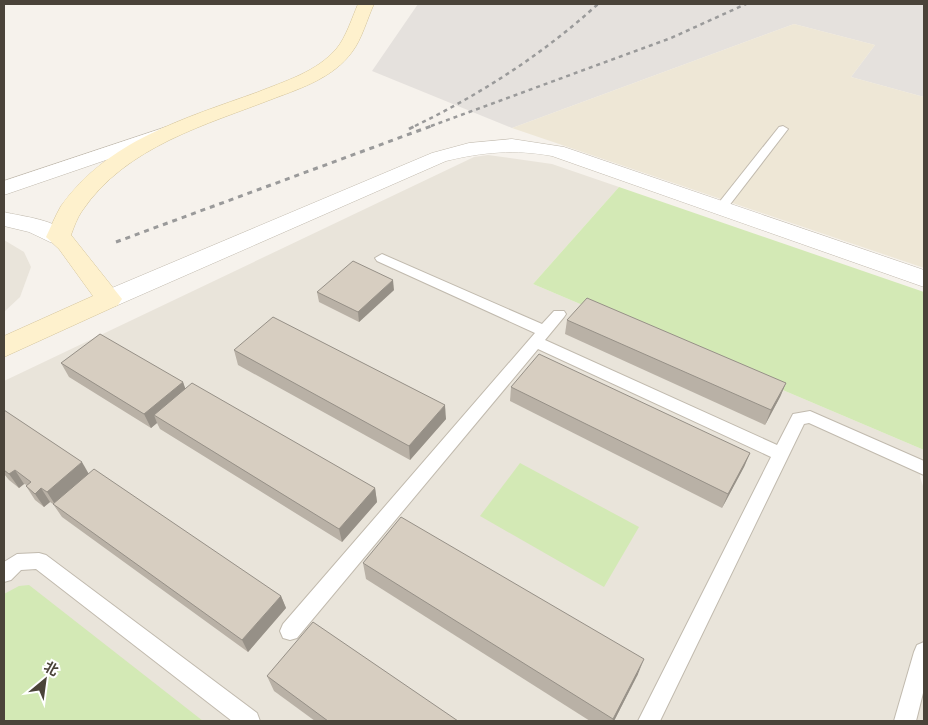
<svg xmlns="http://www.w3.org/2000/svg" width="928" height="725" font-family="Ubuntu,'Noto Sans SC',sans-serif">
<rect width="100%" height="100%" fill="#f6f2ec"/>
<g fill="#e9e4da">
<path d="M488 155 552 164 619 187 533 284 924 450 920 477 924 489V721H4V381L474 157Z"/>
<path d="M4 240 24 252 31 267 20 297 4 312Z"/>
</g>
<path fill="#e5e1dd" d="M418 4H924V97L851 77 875 45 794 24 512 128 372 71Z"/>
<path fill="#eee7d6" d="M794 24 875 45 851 77 924 97V268L512 128Z"/>
<g fill="#d3e9b5">
<path d="M619 187 924 292V450L533 284Z"/>
<path d="M520 463 639 527 604 587 480 516Z"/>
<path d="M29 585 203 721H4V594L19 586Z"/>
</g>
<g fill="none" stroke-linecap="round" stroke-linejoin="round">
<g stroke="#c1baae" stroke-width="2">
<g id="lane">
<path d="M783 126 788 129 725 211H717L715 208 717 205 779 127Z"/>
<path d="M382 254 542 324 554 311H564L566 314 564 317 545 340 777 445 793 414 810 411 924 461V475L809 423 804 424 660 721H638L771 457 538 349 297 638 290 640 283 638 280 631 283 624 535 333 377 261 375 258Z"/>
<path d="M39 553 46 555 257 713 260 721H232L36 569 21 570 11 580 4 582V562L17 554Z"/>
<path d="M924 642V689L916 721H894L914 652 917 645Z"/>
</g>
</g>
<g stroke="#c1baae" stroke-width="1">
<g id="street">
<path d="M166 127 173 129 176 133 173 137 4 195V181Z"/>
<path d="M512 139 564 147 924 270V287L552 156C516 149 482 152 446 161L118 305 109 308 100 305 96 299 100 293 432 153 469 143Z"/>
<path d="M4 212C23 217 58 219 70 237L66 242 58 244 50 242 29 232 4 226Z"/>
</g>
</g>
<g stroke="#d5c59b" stroke-width="1">
<path id="secondary" d="M358 4H374C367 19 362 39 352 52 334 77 302 88 275 98 206 125 126 146 82 211 77 218 74 227 71 235L122 299 118 305 4 357V336L93 296 59 249 46 237C51 227 55 216 61 206 108 140 186 118 258 92 285 81 317 72 337 48 346 37 352 18 358 4Z"/>
</g>
<use href="#lane" fill="#fff" fill-rule="evenodd"/>
<use href="#street" fill="#fff" fill-rule="evenodd"/>
<use href="#secondary" fill="#fef1cd" fill-rule="evenodd"/>
<g stroke="#9a9a9a" stroke-width="2.5" stroke-dasharray="4 4" stroke-linecap="butt">
<path d="M415 126C481 94 543 54 598 4"/>
<path d="M431 126 671 38 746 4"/>
</g>
<g stroke="#9a9a9a" stroke-width="3" stroke-dasharray="5 5" stroke-linecap="butt">
<path d="M409 129 417 125"/>
<path d="M116 242 434 125"/>
</g>
</g>
<g fill="#b9b1a6">
<path d="M394 290 359 322 319 302 317 292Z"/>
<path d="M567 320 786 383 780 397 765 425 565 334Z"/>
<path d="M234 350 446 419 410 460 238 365Z"/>
<path d="M61 363 183 382 185 389 375 488 377 502 342 542 160 429 157 423 151 428 69 377Z"/>
<path d="M511 387 750 453 744 467 722 508 510 401Z"/>
<path d="M4 410 88 473 281 596 286 608 248 652 62 517 53 504 50 502 44 507 35 500 26 486 27 485 24 484 19 488 9 480 4 474Z"/>
<path d="M363 563 638 674 614 721H590L366 579Z"/>
<path d="M267 676 458 721H315L274 691Z"/>
</g>
<g fill="#969087">
<path d="M393 280 394 290 359 322 358 312Z"/>
<path d="M183 382 188 396 154 415 157 423 151 428 144 414Z"/>
<path d="M786 383 780 397 765 425 771 410Z"/>
<path d="M445 405 446 419 410 460 409 446Z"/>
<path d="M750 453 744 467 722 508 728 494Z"/>
<path d="M82 462 90 476 56 506 47 492Z"/>
<path d="M15 470 24 484 19 488 9 474Z"/>
<path d="M41 488 50 502 44 507 35 494Z"/>
<path d="M375 488 377 502 342 542 339 529Z"/>
<path d="M281 596 286 608 248 652 242 640Z"/>
<path d="M644 659 638 674 614 721H612Z"/>
</g>
<g fill="#d7cec1" stroke="#969087">
<path d="M353 261 393 280 358 312 317 292Z"/>
<path d="M587 298 786 383 771 410 567 320Z"/>
<path d="M273 317 445 405 409 446 234 350Z"/>
<path d="M100 334 183 382 144 414 61 363Z"/>
<path d="M539 354 750 453 728 494 511 387Z"/>
<path d="M192 383 375 488 339 529 154 415Z"/>
<path d="M4 410 82 462 47 492 41 488 35 494 26 486 31 482 15 470 9 474 4 470Z"/>
<path d="M94 469 281 596 242 640 53 504Z"/>
<path d="M401 517 644 659 613 719 363 563Z"/>
<path d="M313 622 458 721H328L267 676Z"/>
</g>
<rect width="928" height="725" fill="none" stroke="#4a4339" stroke-width="10"/>
<g transform="translate(45 680) rotate(29)" stroke="#ffffff" stroke-width="4" paint-order="stroke">
<path d="M0-4L9 19L0 12L-9 19Z" fill="#4a4339"/>
<text y="-8" font-size="14" font-weight="bold" text-anchor="middle" fill="#4a4339">北</text>
</g>
</svg>
